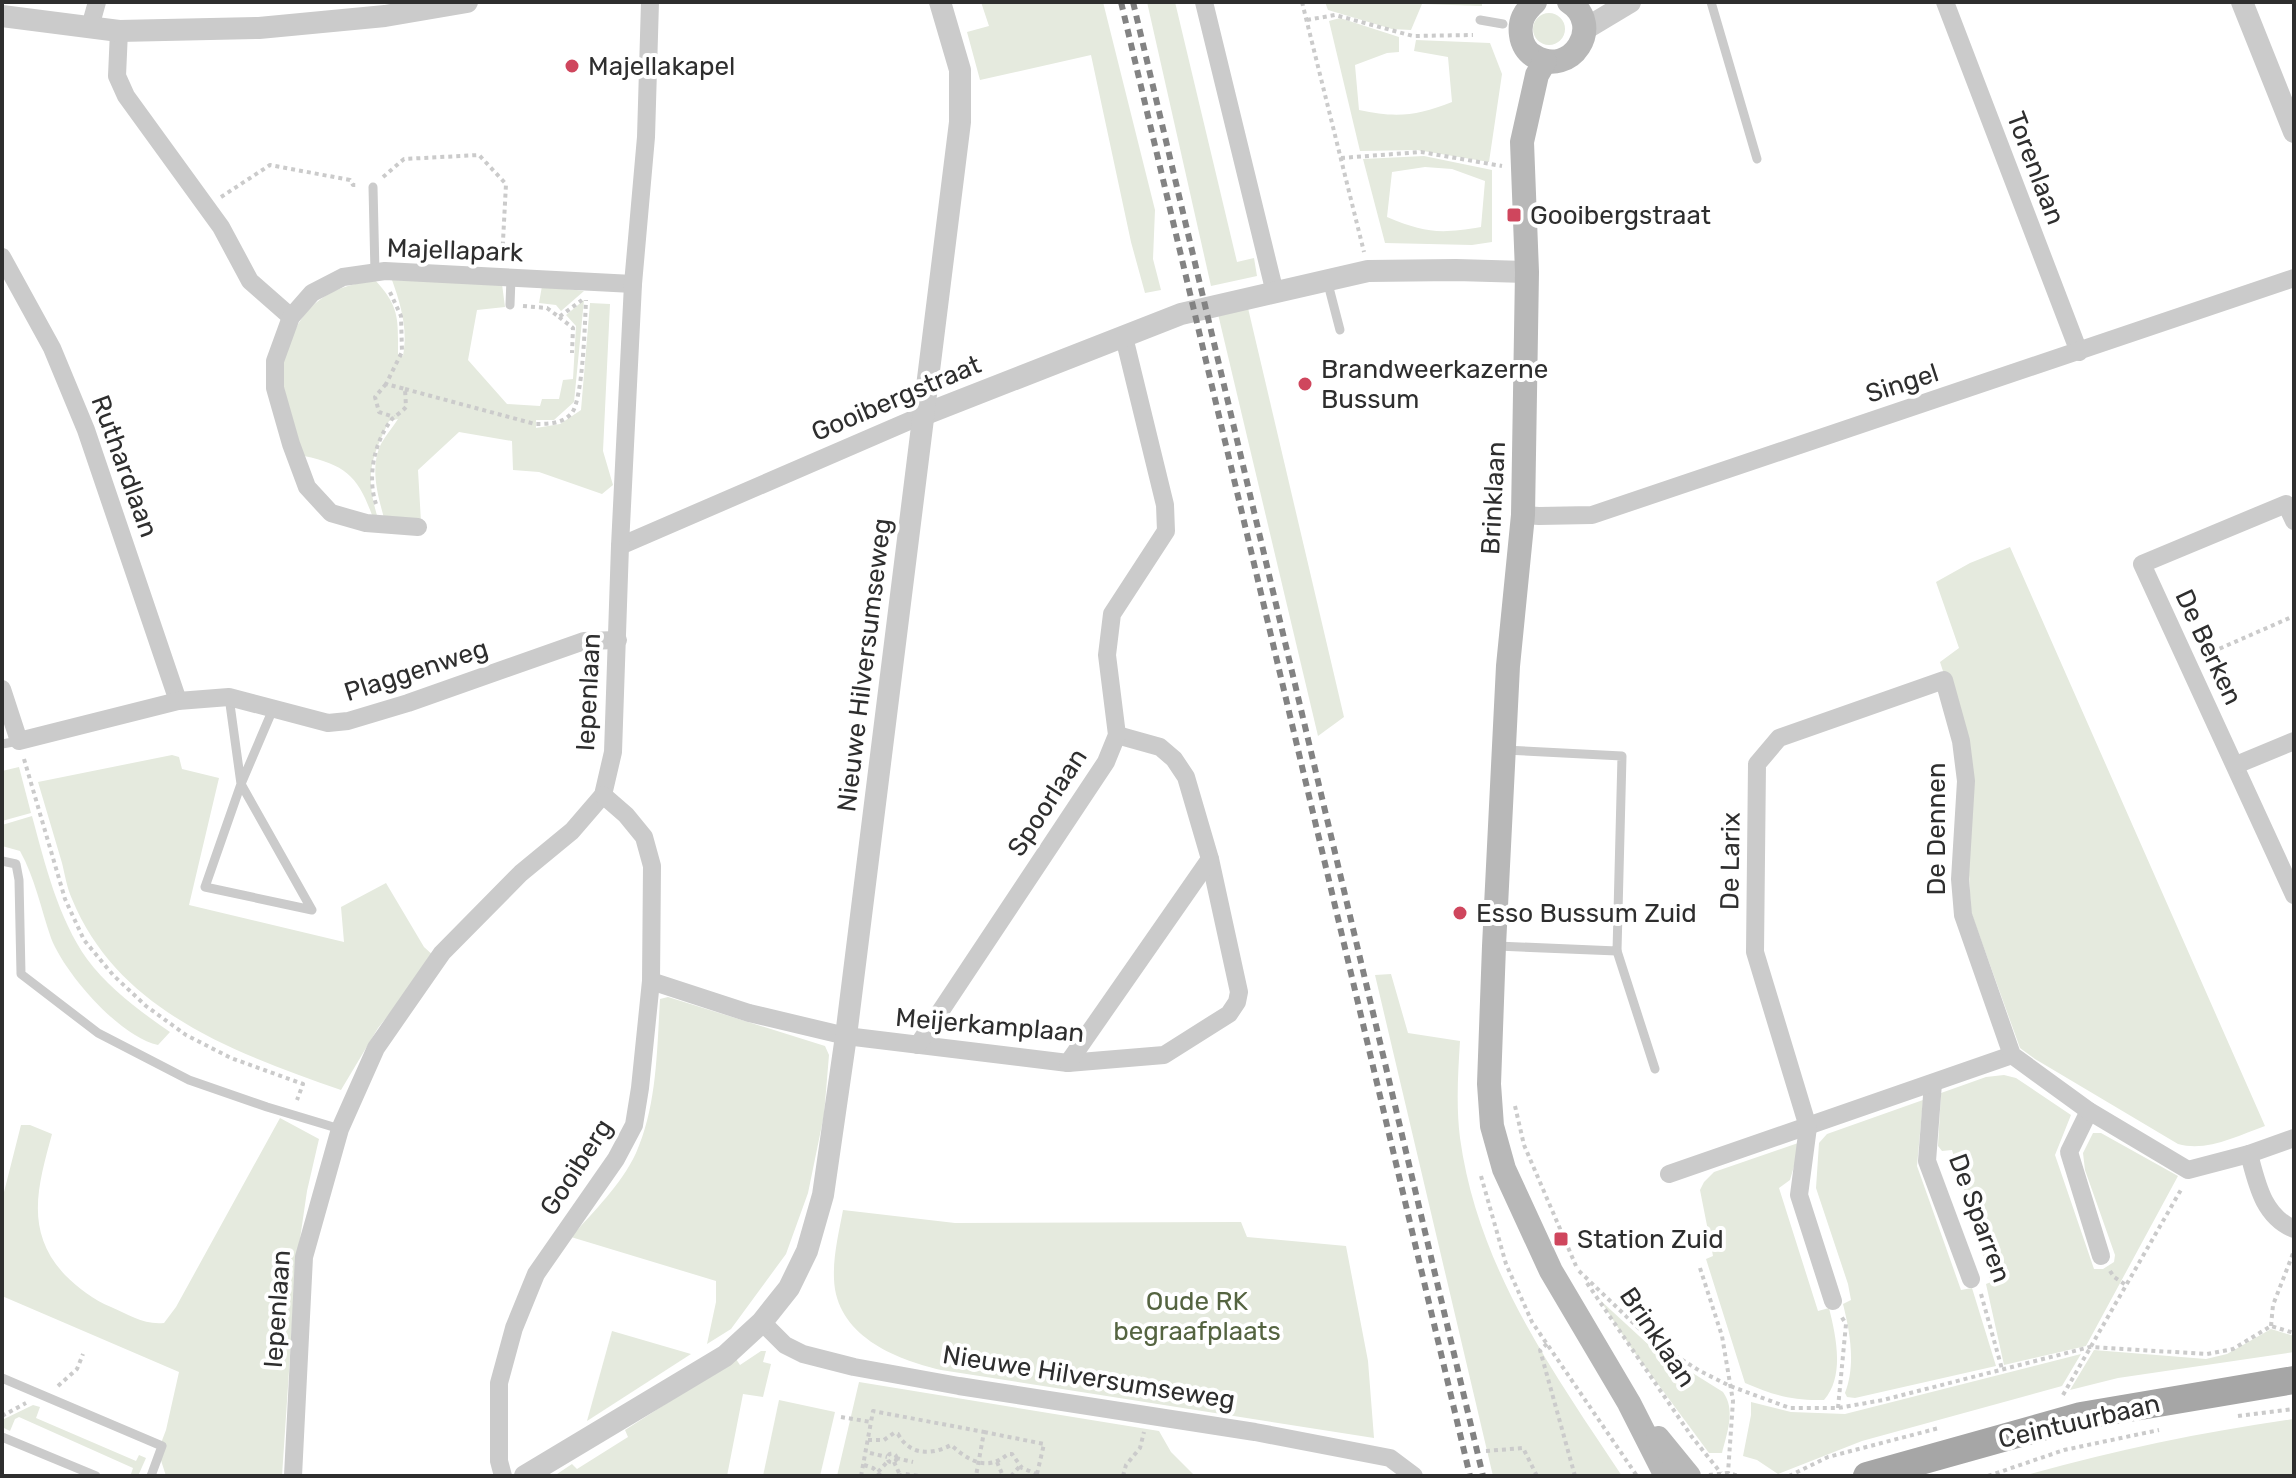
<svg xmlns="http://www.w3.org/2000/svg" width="2296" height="1478" font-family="Rubik,sans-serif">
<rect width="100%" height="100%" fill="#fff"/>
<g fill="#e5eade" fill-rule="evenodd">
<path d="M981 2H1103L1155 210 1153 259 1161 290 1145 293 1131 242 1091 55 980 80 967 32 989 26Z"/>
<path d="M1147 2H1175L1237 262 1254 258 1257 276 1211 286Z"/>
<path d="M1325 2H1482V6L1422 4 1411 30 1392 29 1328 10Z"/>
<circle cx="1549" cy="29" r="16"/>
<path d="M1340 18 1399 37V52L1387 53 1355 65 1359 110C1396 118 1417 116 1452 102L1448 57 1414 51 1416 40 1490 43 1502 74 1489 162 1417 150 1360 151 1329 21Z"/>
<path d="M1424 156 1492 170V242L1472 245 1385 243 1363 159ZM1425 167 1452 169 1485 181 1481 227C1440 234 1425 233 1387 217L1392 172Z"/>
<path d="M375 280C400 307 398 319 398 354L403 356C408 329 401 305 392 280L502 284 505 307 477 310 468 360 507 404 540 406 542 399H559L563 380 573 379 576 326 566 315 584 300 574 402 554 420H536V428L560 424 581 410 590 303 610 304 603 451 613 485 602 494 539 472 513 470 512 441 459 432 418 470 421 522 384 518C378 496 370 469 380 446 385 436 393 427 398 419L389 421C370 461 365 475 378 519L373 518C359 478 347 465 304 456 294 427 277 383 284 353 285 347 289 341 292 336 309 298 336 286 375 280Z"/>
<path d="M542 286 584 291 561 311 556 305 539 303Z"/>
<path d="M1248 308 1344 717 1318 736 1218 314Z"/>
<path d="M2010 547 2265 1126C2237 1136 2207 1152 2178 1144L2035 1059 2020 1048 1971 912 1961 726 1940 662 1959 648 1936 582 1970 563Z"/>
<path d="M172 755 179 757 182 769 219 778 189 905 344 942 341 907 386 883 424 947 435 957 378 1028 341 1090C235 1053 118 1011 72 899 67 888 65 875 62 863 54 836 46 809 38 782Z"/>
<path d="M19 767 31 813 2 821V771Z"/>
<path d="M32 816C45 864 58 918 87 959 108 988 141 1012 170 1032L158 1045C120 1037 65 974 51 938 41 909 35 878 20 851L2 846V825Z"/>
<path d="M1391 974 1408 1033 1460 1041C1458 1073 1456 1106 1460 1138 1478 1268 1552 1370 1622 1476H1493L1375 975Z"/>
<path d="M668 997 825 1046 829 1055 824 1115 808 1193 786 1254 731 1329 707 1344 716 1302V1281L571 1237C594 1211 621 1185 636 1153 657 1106 657 1050 660 999Z"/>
<path d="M2004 1075 2016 1078 2071 1115 2055 1155 2094 1269H2103L2114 1262 2115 1255 2085 1170 2083 1153 2093 1133H2101L2178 1176 2086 1346 2004 1365 1986 1284 1991 1282 1952 1150 1942 1151 1938 1146 1941 1093 1986 1077Z"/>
<path d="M1923 1100 1917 1166 1961 1290 1972 1288 1996 1366 1855 1398 1847 1397 1845 1393C1856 1365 1850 1332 1843 1304L1851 1300 1848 1284 1816 1188 1819 1143 1827 1134Z"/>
<path d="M280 1118 319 1139 307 1191 296 1266 282 1476H166L158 1451 166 1430 179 1372 2 1296V1200L21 1125H30L52 1134C38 1186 24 1231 65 1275 78 1288 94 1300 111 1307 129 1315 144 1325 164 1323L176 1307Z"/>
<path d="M1801 1142 1790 1180 1779 1188 1818 1311 1829 1308C1836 1336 1845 1376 1824 1400 1793 1401 1773 1395 1745 1383L1706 1259 1713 1256 1700 1190 1704 1182 1714 1172Z"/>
<path d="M843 1210 955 1223 1241 1222 1247 1237 1346 1246 1368 1361 1374 1438 941 1370C894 1359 836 1335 834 1279 833 1256 839 1232 843 1210Z"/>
<path d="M1600 1300 1651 1347 1723 1392C1736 1410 1727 1433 1722 1453H1709L1632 1349Z"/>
<path d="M2271 1329 2294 1336V1352L2118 1378 2070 1390 2094 1350 2206 1359 2227 1354Z"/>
<path d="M612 1331 691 1354 587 1421Z"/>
<path d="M761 1351H766L763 1362 771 1364 763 1397 743 1394 727 1476H554L572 1464 577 1469 628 1437 625 1430 736 1359 740 1365Z"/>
<path d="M2081 1354 2062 1386 1862 1441 1778 1474 1757 1460 1743 1456 1751 1415V1402L1791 1412 1845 1414Z"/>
<path d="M859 1382 1159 1431 1171 1452 1195 1476H837Z"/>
<path d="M779 1400 835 1412 820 1476H763Z"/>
<path d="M33 1405 40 1407 36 1418 136 1461 139 1455 146 1458 138 1476 131 1474 133 1468 19 1417 15 1419 10 1431 2 1427V1420Z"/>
<path d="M2294 1419V1476H2023C2112 1451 2202 1432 2294 1419Z"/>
</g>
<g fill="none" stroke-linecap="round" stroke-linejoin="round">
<g stroke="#cbcbcb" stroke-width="4" stroke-dasharray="4 4" stroke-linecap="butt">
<path d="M1302 2 1364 252"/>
<path d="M1307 20 1335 15 1413 36 1473 35"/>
<path d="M1341 158 1421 152 1502 166"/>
<path d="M383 177 404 159 479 155 506 184 502 260"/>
<path d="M221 197 270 165 350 180 353 185H358"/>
<path d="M523 306 547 308 559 317 582 300"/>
<path d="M559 317 573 328 572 353"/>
<path d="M386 384 375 397 379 412 394 417"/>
<path d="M405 389 535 424C548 424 561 424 571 414 583 402 585 320 586 300"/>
<path d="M376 504C367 477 374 442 392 419 396 415 402 412 406 407L405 389 386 384 402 352 401 316 389 290"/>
<path d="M2205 655 2294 616"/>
<path d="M24 759 65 899 84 940 113 975 146 1006 186 1035 231 1058 303 1084 297 1100"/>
<path d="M1515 1106 1524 1145 1576 1266"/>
<path d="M1481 1176 1506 1264 1532 1322 1637 1476"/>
<path d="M1700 1268 1722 1336 1733 1401 1728 1473"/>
<path d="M1579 1271 1652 1341 1700 1371 1730 1386 1790 1408H1838L1883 1400 2090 1347 2207 1354 2233 1349 2271 1326 2294 1333"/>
<path d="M2110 1271 2114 1277 2126 1285"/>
<path d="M1587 1283 1692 1437 1721 1473"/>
<path d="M1981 1294 2002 1369"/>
<path d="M2271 1326 2273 1305 2294 1251"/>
<path d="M1547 1344 1540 1350 1575 1476"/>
<path d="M58 1386 77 1369 83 1354"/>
<path d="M2063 1395 2182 1188"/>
<path d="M1838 1408 1846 1324 1841 1316"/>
<path d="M2 1416 26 1403"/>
<path d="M2238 1416 2294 1409"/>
<path d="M841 1417 871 1422 873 1411 984 1432 976 1476"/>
<path d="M984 1432 1044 1444 1037 1474"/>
<path d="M868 1440H884L894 1433 898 1434C910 1456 932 1455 951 1445 969 1461 987 1472 1008 1454H1012L1022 1468 1037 1474"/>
<path d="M1486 1451 1523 1448 1537 1476"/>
<path d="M870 1453 887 1457"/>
<circle cx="892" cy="1458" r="4.5"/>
<path d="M896 1458 913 1462"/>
<path d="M894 1462 900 1475"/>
<path d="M997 1462 1003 1476"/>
<path d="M864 1465 873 1468 881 1476"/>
<path d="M878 1472 888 1461"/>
<path d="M1709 1475 1728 1473 1739 1476"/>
<path d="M861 1476 871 1422"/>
<path d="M898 1476 905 1474 919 1476"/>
<path d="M1011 1476 1020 1466"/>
<path d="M1123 1476 1126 1465 1140 1448 1144 1432"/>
<path d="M1789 1476 1828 1457 1939 1428"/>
<path d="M1988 1476 2064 1450 2159 1430"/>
</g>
<g stroke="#cbcbcb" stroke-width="9">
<path d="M1711 2 1757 159"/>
<path d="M1480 20 1503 24"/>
<path d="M373 187 375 273"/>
<path d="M1327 280 1340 330"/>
<path d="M510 305 511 278"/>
<path d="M229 697 241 784 312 910 205 887 241 784 273 709"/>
<path d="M2 744 19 741"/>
<path d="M2 861 16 864 19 880 21 974 98 1033 189 1080 267 1107 340 1129"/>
<path d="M1497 946 1617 951 1622 756 1504 750"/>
<path d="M1617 951 1655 1069"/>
<path d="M2 1378 162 1446 151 1476"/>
<path d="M2 1437 96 1476"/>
</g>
<g stroke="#cbcbcb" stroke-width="18">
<path d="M1204 2 1275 293"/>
<path d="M1945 2 2079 352"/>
<path d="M90 27 97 2"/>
<path d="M119 31 117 76 126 96 221 227 250 281 291 317"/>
<path d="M2 257 52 348 86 430 178 701"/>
<path d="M1523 515 1539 516 1592 515 2294 278"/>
<path d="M2294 521 2286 504 2142 564 2294 895"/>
<path d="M418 527 366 523 331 513 307 487 291 444 275 388V361L291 317 312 293 343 277 385 271 633 284"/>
<path d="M620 546 923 415"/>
<path d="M2 689 19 741 178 701 229 697 328 723 348 721 408 703 584 641 618 640"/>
<path d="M2236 765 2294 741"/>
<path d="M651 981 749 1013 846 1036 1068 1063 1164 1055 1229 1014 1237 1002 1239 992 1210 859 1186 777 1174 759 1160 747 1117 735"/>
<path d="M918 1045 1106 762 1117 735 1107 655 1112 614 1166 531 1165 505 1124 337"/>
<path d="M1068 1063 1210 859"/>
<path d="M1933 1083 1927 1161 1971 1279"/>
<path d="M2089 1111 2069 1152 2101 1256"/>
<path d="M2249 1154C2257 1184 2263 1216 2294 1229"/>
<path d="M1669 1174 2012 1055"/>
<path d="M1833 1301 1799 1195 1808 1127 1755 952 1757 764 1779 738 1944 680 1961 741 1966 781 1960 879 1963 915 2012 1055 2089 1111 2188 1170 2249 1154 2294 1138"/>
<path d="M762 1322 785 1345 803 1354 854 1367 959 1386 1255 1432 1390 1458 1414 1476"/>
<path d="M293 1476 304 1257 340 1129 376 1048 442 953 521 873 572 831 603 795 613 752 620 546 633 284 646 137 650 2"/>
<path d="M503 1476 499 1461V1383L514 1328 536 1274 616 1159 634 1125 640 1088 651 981 652 866 644 837 626 815 603 795"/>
</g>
<g stroke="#cbcbcb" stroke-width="22">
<path d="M2242 2 2294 132"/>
<path d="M2 16 119 31 259 28 385 16 467 2"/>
<path d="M1585 29 1630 2"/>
<path d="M923 415 1181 314 1368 271 1456 270 1527 272"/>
<path d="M525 1476 725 1356 762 1322 789 1288 807 1251 823 1195 846 1036 960 122V70L940 2"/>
</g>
<g stroke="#b8b8b8" stroke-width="24">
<path d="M1535 2C1524 12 1519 21 1521 35 1522 44 1527 52 1534 56 1571 79 1605 25 1569 2"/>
<path d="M1545 61 1537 75 1522 142 1527 272 1523 515 1508 666 1494 946 1489 1084 1492 1126 1504 1169 1551 1271 1629 1403 1666 1476"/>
<path d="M1658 1438 1689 1476"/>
</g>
<path stroke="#a6a6a6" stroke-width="28" d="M1867 1476 2081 1416 2294 1380"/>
<g stroke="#838383" stroke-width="6" stroke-dasharray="8 6" stroke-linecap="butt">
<path d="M1121 2 1470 1476"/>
<path d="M1133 2 1483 1476"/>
</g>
</g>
<g fill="#cf465d" stroke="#fff" stroke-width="3">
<circle cx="572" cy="66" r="8"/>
<rect x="1506" y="207" width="16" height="16" rx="4"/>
<circle cx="1305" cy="384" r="8"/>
<circle cx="1460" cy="913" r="8"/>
<rect x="1553" y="1231" width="16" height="16" rx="4"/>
</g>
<g text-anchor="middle" stroke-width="8" stroke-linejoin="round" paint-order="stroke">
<g font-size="26" fill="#2e2e2e" stroke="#fff" text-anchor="start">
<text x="588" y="75">Majellakapel</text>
<text x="1530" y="224">Gooibergstraat</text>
<text x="1321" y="378">Brandweerkazerne<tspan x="1321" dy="30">Bussum</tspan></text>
<text x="1476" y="922">Esso Bussum Zuid</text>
<text x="1577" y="1248">Station Zuid</text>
</g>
<g font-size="26" fill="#2e2e2e" stroke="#fff">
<text transform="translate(2036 168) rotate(69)" y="9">Torenlaan</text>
<text transform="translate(455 250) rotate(2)" y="9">Majellapark</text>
<text transform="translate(1902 383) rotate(-18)" y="9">Singel</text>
<text transform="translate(896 398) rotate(-23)" y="9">Gooibergstraat</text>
<text transform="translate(125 466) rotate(70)" y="9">Ruthardlaan</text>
<text transform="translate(1493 498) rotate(-87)" y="9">Brinklaan</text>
<text transform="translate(2209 647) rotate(65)" y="9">De Berken</text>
<text transform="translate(864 665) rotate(-83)" y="9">Nieuwe Hilversumseweg</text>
<text transform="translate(416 670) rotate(-18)" y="9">Plaggenweg</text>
<text transform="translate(588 692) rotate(-87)" y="9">Iepenlaan</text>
<text transform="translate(1047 802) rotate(-57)" y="9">Spoorlaan</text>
<text transform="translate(1936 829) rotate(-90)" y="9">De Dennen</text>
<text transform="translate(1730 861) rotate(-89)" y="9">De Larix</text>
<text transform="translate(990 1025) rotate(5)" y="9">Meijerkamplaan</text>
<text transform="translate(576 1167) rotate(-57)" y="9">Gooiberg</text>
<text transform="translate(1980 1218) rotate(70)" y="9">De Sparren</text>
<text transform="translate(277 1309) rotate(-86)" y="9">Iepenlaan</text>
<text transform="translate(1658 1337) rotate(56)" y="9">Brinklaan</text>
<text transform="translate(1089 1377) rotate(9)" y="9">Nieuwe Hilversumseweg</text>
<text transform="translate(2079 1421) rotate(-13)" y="9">Ceintuurbaan</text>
</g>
<g font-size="26" fill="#556441" stroke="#fff">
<text x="1197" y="1310">Oude RK<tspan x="1197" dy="30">begraafplaats</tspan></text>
</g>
</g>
<rect width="2296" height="1478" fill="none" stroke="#2e2e2e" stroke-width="8"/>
</svg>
